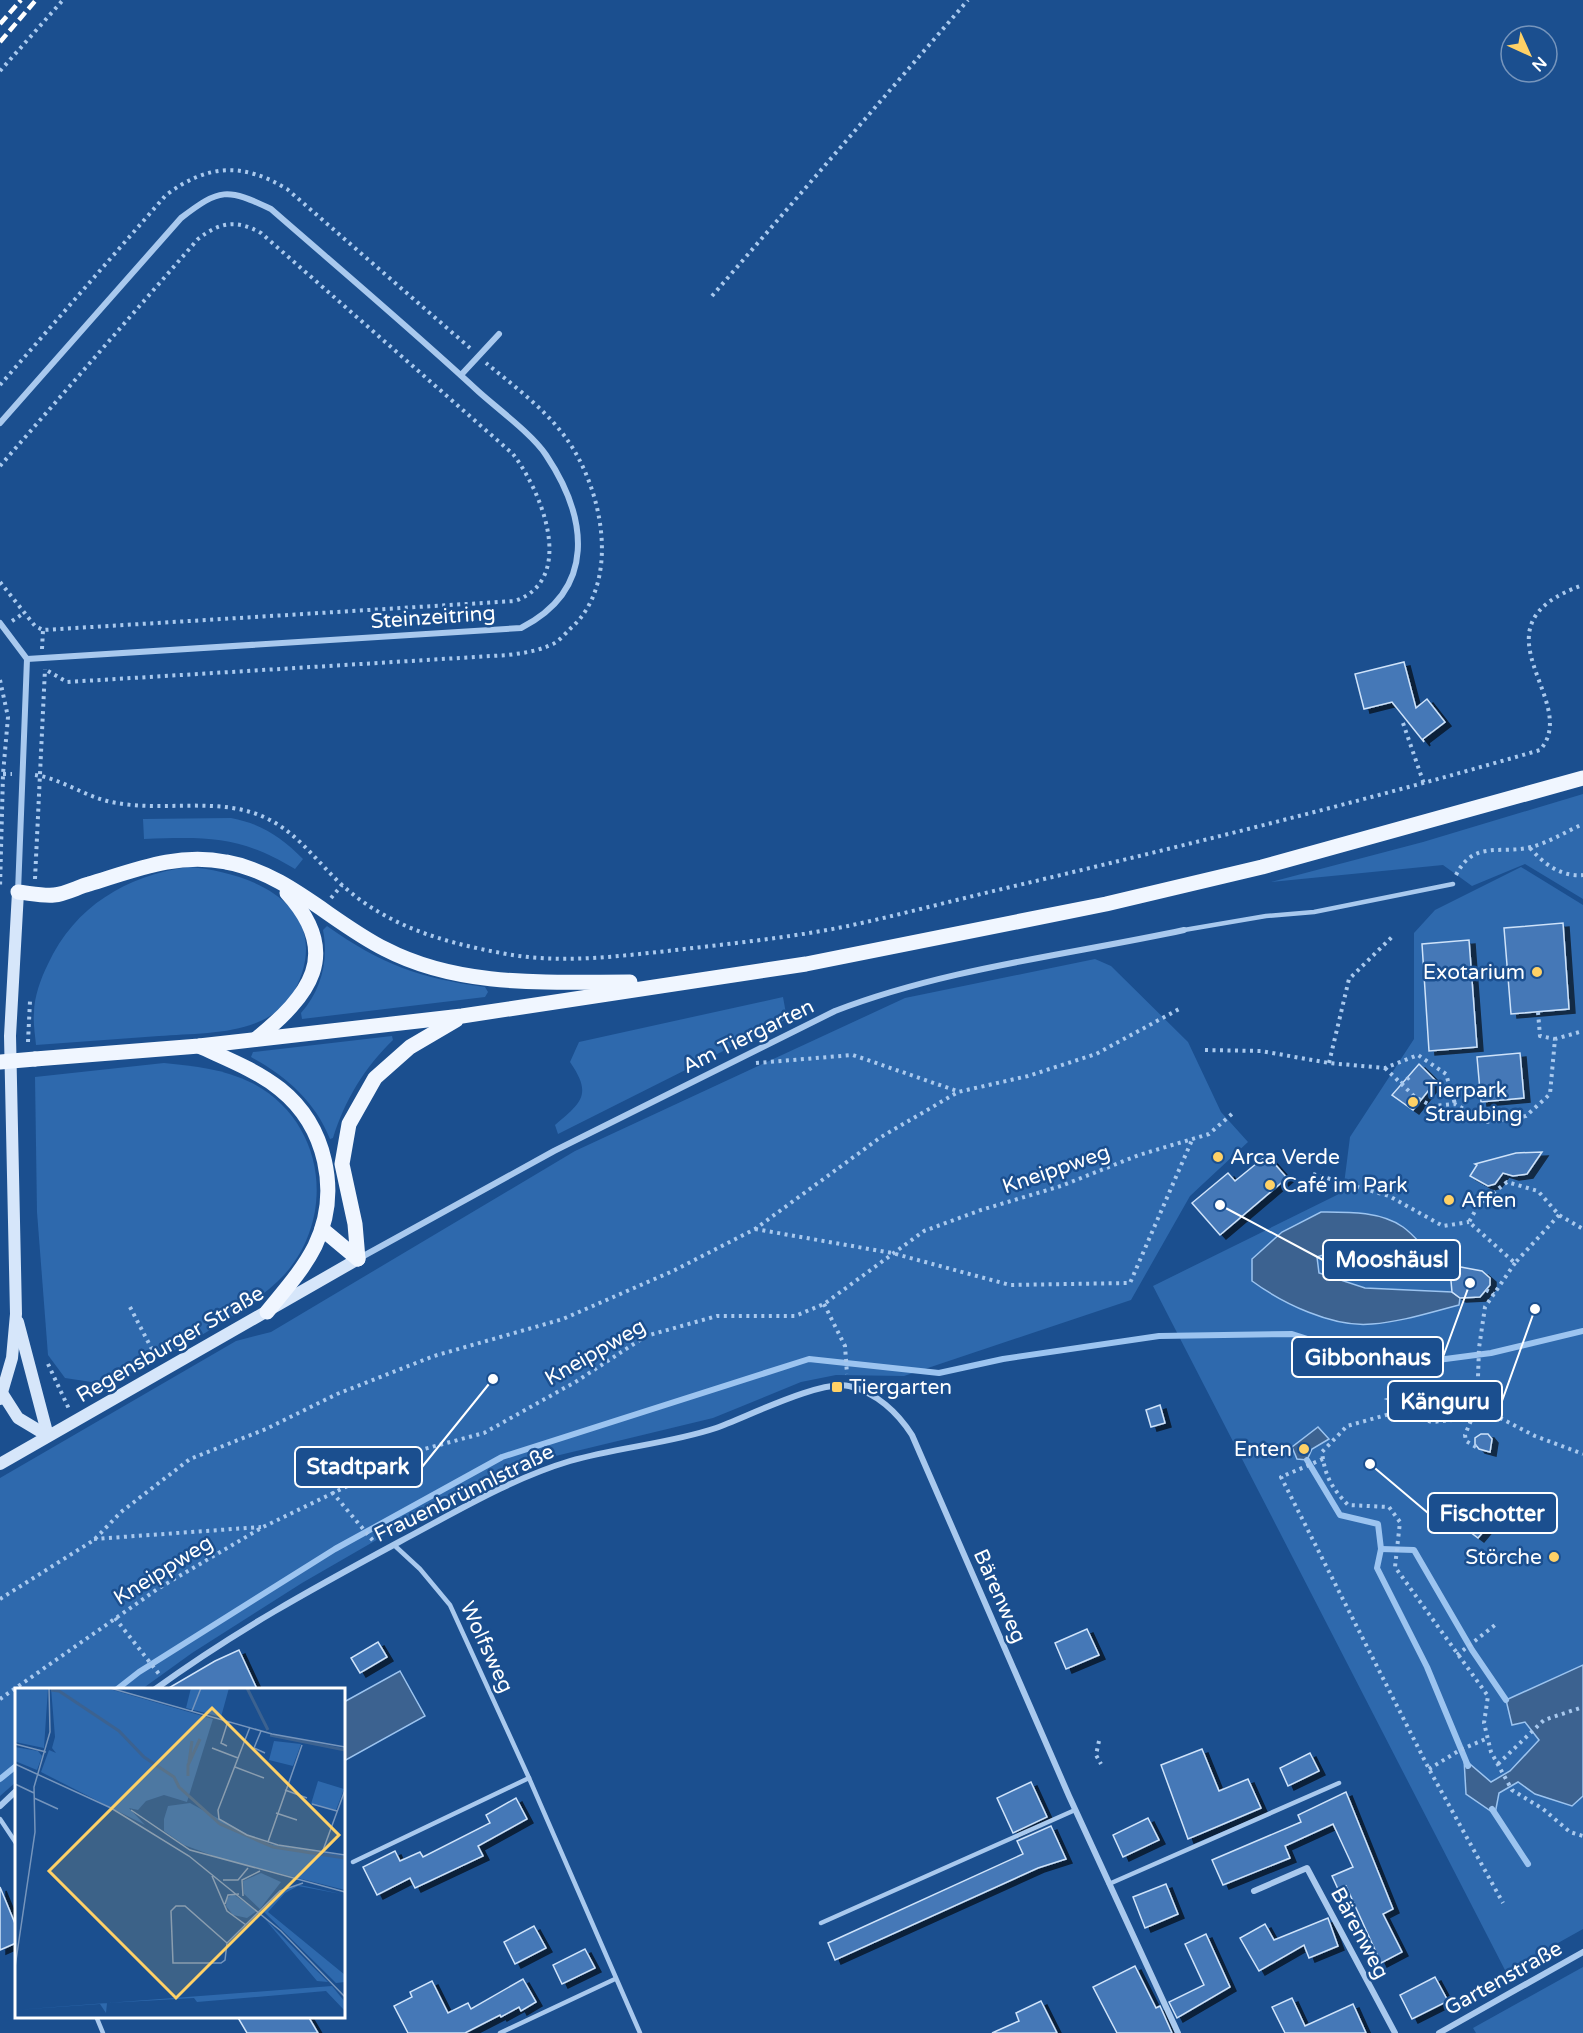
<svg xmlns="http://www.w3.org/2000/svg" width="1583" height="2033" font-family="'Varela Round',sans-serif">
<defs>
<filter id="shadow"><feDropShadow dx="6" dy="4" stdDeviation="0" flood-color="#0009"/></filter>
</defs>
<rect width="100%" height="100%" fill="#1b4f8f"/>
<g fill="#2e69ad">
<path d="M1583 794V899L1525 864 1472 886 1443 865 1271 882 1423 842Z"/>
<path d="M231 818C262 824 281 837 303 859L295 869C239 835 206 837 144 839L143 819Z"/>
<path d="M188 867C244 871 325 900 302 973 296 991 287 1006 270 1016 239 1035 194 1033 159 1036 118 1039 77 1042 36 1045 35 1034 33 1023 34 1013 34 997 41 978 48 964 75 906 126 876 188 867Z"/>
<path d="M1521 867 1583 905V1929L1506 1972 1153 1286 1343 1192 1350 1137 1414 1039V933L1435 910Z"/>
<path d="M327 926C382 965 419 978 485 987L488 992 485 997 302 1019 301 1013C321 990 329 961 323 930Z"/>
<path d="M1095 959 1111 966 1188 1042 1221 1112 1248 1142 1190 1196 1131 1300 904 1376 836 1375 801 1382 713 1418 539 1460 425 1512 302 1583 192 1653 142 1689 16 1690V1782L0 1796V1478L236 1341 271 1332 575 1151 905 998Z"/>
<path d="M783 997 787 1019 558 1134 555 1125C581 1103 593 1095 570 1062L579 1042Z"/>
<path d="M392 1036 393 1040C364 1068 345 1100 333 1138L330 1139C315 1101 286 1076 251 1057L253 1052Z"/>
<path d="M164 1063C195 1066 224 1069 252 1083 325 1121 337 1216 284 1275 247 1314 167 1355 118 1379L98 1383 65 1378 48 1355 37 1212 35 1077Z"/>
<path d="M1583 1967V2033H1476L1473 2028Z"/>
</g>
<g fill="#3c6290" stroke="#9cc4f0" stroke-width="1.5">
<path d="M1321 1212C1347 1212 1380 1211 1403 1227 1420 1239 1429 1259 1450 1265L1443 1274C1428 1272 1422 1266 1409 1259 1376 1240 1351 1245 1317 1257L1319 1273 1365 1288 1452 1292 1460 1298 1459 1305C1431 1312 1401 1322 1372 1324 1333 1328 1282 1303 1252 1281V1259L1282 1232Z"/>
<path d="M1406 1387 1427 1388 1429 1407H1410L1386 1399 1396 1396Z"/>
<path d="M1318 1427 1329 1439 1312 1449 1307 1460 1297 1459 1292 1447Z"/>
<path d="M1583 1665V1796L1572 1806 1535 1794 1518 1782 1499 1793 1495 1814 1466 1794 1464 1759 1491 1782 1510 1771 1539 1740 1525 1722 1512 1725 1506 1700Z"/>
<path d="M400 1671 425 1716 344 1761V1702Z"/>
</g>
<g fill="none" stroke-linecap="round" stroke-linejoin="round">
<g stroke="#9cc4f0" stroke-width="6">
<path d="M1307 1460 1340 1515 1378 1524 1381 1549 1377 1568 1427 1667 1468 1766"/>
<path d="M1381 1549 1414 1550 1472 1650 1506 1700"/>
<path d="M116 1690 139 1672 335 1549 502 1457 809 1359 939 1373 1003 1359 1159 1336 1292 1334 1392 1366 1491 1353 1583 1331"/>
<path d="M0 1779 16 1766"/>
<path d="M1492 1809 1528 1864"/>
</g>
</g>
<g fill="#4478b7" stroke="#cfe3fa" stroke-width="1.5" filter="url(#shadow)">
<path d="M1404 662 1416 708 1427 699 1445 722 1423 739 1424 742 1392 702 1364 709 1355 674Z"/>
<path d="M1563 923 1569 1009 1511 1014 1504 928Z"/>
<path d="M1469 940 1477 1047 1429 1051 1422 944Z"/>
<path d="M1520 1053 1524 1098 1481 1102 1477 1057Z"/>
<path d="M1419 1064 1436 1081 1413 1110 1392 1095Z"/>
<path d="M1542 1152 1527 1174 1513 1176 1503 1173 1495 1184 1488 1186 1470 1176 1477 1165 1475 1164 1516 1153Z"/>
<path d="M1267 1155 1287 1178 1220 1235 1192 1203 1228 1173 1235 1181Z"/>
<path d="M1450 1265 1482 1271 1490 1278V1285L1480 1297 1460 1298 1452 1292 1451 1281 1443 1274Z"/>
<path d="M1160 1405 1165 1423 1151 1427 1146 1410Z"/>
<path d="M1481 1434H1488L1492 1439 1490 1452 1479 1449 1475 1444V1438Z"/>
<path d="M1487 1493 1504 1507 1478 1538 1461 1525Z"/>
<path d="M1087 1629 1099 1655 1066 1669 1055 1643Z"/>
<path d="M378 1642 387 1657 360 1673 351 1658Z"/>
<path d="M239 1650 257 1689H167L215 1661Z"/>
<path d="M1202 1749 1219 1791 1248 1779 1261 1808 1188 1839 1161 1765Z"/>
<path d="M1310 1753 1319 1771 1288 1786 1280 1768Z"/>
<path d="M1031 1782 1047 1817 1013 1833 997 1798Z"/>
<path d="M1346 1792 1393 1909 1383 1914 1402 1952 1381 1963 1346 1886 1338 1889 1332 1876 1353 1867 1333 1824 1285 1846 1290 1858 1223 1885 1212 1860 1301 1822 1298 1815Z"/>
<path d="M516 1798 527 1819 478 1846 483 1856 415 1888 410 1878 377 1895 363 1867 395 1851 400 1861 420 1852 423 1857 490 1823 486 1815Z"/>
<path d="M1148 1818 1159 1840 1123 1857 1113 1835Z"/>
<path d="M1051 1826 1066 1859 1038 1868 835 1960 828 1943 1023 1854 1017 1841Z"/>
<path d="M1166 1884 1178 1914 1145 1928 1133 1897Z"/>
<path d="M0 1887 16 1926V1943L0 1950Z"/>
<path d="M1328 1918 1338 1946 1309 1958 1304 1945 1259 1971 1240 1938 1265 1924 1274 1940Z"/>
<path d="M534 1926 546 1948 515 1964 504 1942Z"/>
<path d="M1206 1934 1230 1987 1177 2018 1169 2002 1204 1985 1185 1944Z"/>
<path d="M585 1949 595 1968 562 1984 553 1965Z"/>
<path d="M1135 1966 1156 2008 1160 2006 1172 2033H1117L1093 1987Z"/>
<path d="M1435 1977 1448 2001 1412 2019 1400 1995Z"/>
<path d="M523 1979 536 2002 521 2011 519 2007 501 2017 500 2015 465 2033H408L394 2006 412 1997 410 1992 432 1981 448 2013 468 2003 471 2009Z"/>
<path d="M1292 1998 1305 2026 1353 2004 1366 2033H1285L1272 2007Z"/>
<path d="M1041 2001 1057 2033H992L1019 2021 1016 2013Z"/>
<path d="M237 2016H308L318 2033H247Z"/>
</g>
<g fill="none" stroke-linecap="round" stroke-linejoin="round">
<g stroke="#a9c9ee" stroke-width="4" stroke-dasharray="3 4.5" stroke-linecap="butt">
<path d="M0 71 63 0"/>
<path d="M712 296 968 0"/>
<path d="M0 385 166 195C208 164 242 162 287 189L470 348"/>
<path d="M0 466 198 239C220 222 236 219 261 233L513 454C542 492 577 579 515 601L43 630 35 626 0 582"/>
<path d="M12 621 24 613"/>
<path d="M42 649 43 630"/>
<path d="M48 671 67 682 508 655C524 653 538 651 553 644 559 641 565 634 570 629 622 583 603 489 566 438 545 409 514 386 486 363"/>
<path d="M0 680 8 717 3 774 0 888"/>
<path d="M1403 723 1424 784"/>
<path d="M3 774H12"/>
<path d="M35 775C63 779 88 799 117 803 166 812 220 796 266 818 298 833 317 862 343 886 388 926 442 942 501 953 556 964 612 957 667 951 727 944 788 938 848 926 899 915 951 901 1002 889 1183 846 1362 802 1540 750 1583 701 1465 626 1583 585"/>
<path d="M1530 848C1544 864 1561 877 1583 875"/>
<path d="M1456 875C1474 839 1502 855 1531 847 1548 843 1567 831 1583 824"/>
<path d="M35 879 45 669"/>
<path d="M331 898 342 885"/>
<path d="M1538 1012 1540 1036 1555 1039"/>
<path d="M28 1042 30 1001"/>
<path d="M1205 1050 1261 1051 1329 1063 1385 1068 1418 1055 1446 1074 1455 1104"/>
<path d="M756 1063 853 1055 957 1091"/>
<path d="M1329 1063 1349 979 1394 935"/>
<path d="M1385 1068 1415 1097 1432 1106 1455 1104 1486 1122 1526 1116 1550 1094 1555 1039 1583 1031"/>
<path d="M1401 1084 1412 1075"/>
<path d="M1313 1174 1389 1196 1443 1226 1469 1222"/>
<path d="M1559 1215 1515 1263 1469 1222 1479 1204 1507 1182 1538 1191 1559 1215 1583 1229"/>
<path d="M755 1229 892 1253 1010 1285 1130 1283 1192 1140"/>
<path d="M1515 1263 1485 1307 1479 1348 1477 1406 1452 1420 1432 1422 1397 1412 1347 1426 1322 1452C1325 1476 1331 1487 1348 1505L1389 1507 1400 1522 1395 1567 1488 1696 1484 1723 1491 1752 1512 1790 1543 1809 1570 1832 1583 1836"/>
<path d="M1486 1290 1494 1294"/>
<path d="M824 1304 845 1346 847 1374"/>
<path d="M130 1307 157 1359"/>
<path d="M48 1364 69 1409"/>
<path d="M1476 1447 1466 1441 1465 1435 1477 1406 1535 1436 1583 1454"/>
<path d="M1323 1459 1281 1477 1429 1769 1503 1903"/>
<path d="M332 1492 375 1543"/>
<path d="M94 1539 261 1527"/>
<path d="M0 1599 94 1540 121 1512 190 1459 266 1429 337 1394 434 1356 563 1319 673 1271 755 1229 881 1137 958 1092 1028 1076 1096 1054 1181 1008"/>
<path d="M115 1618 159 1674"/>
<path d="M1457 1655 1495 1625"/>
<path d="M0 1699 159 1588 263 1527 424 1449 484 1433 577 1381 646 1336 717 1316H795L824 1304 924 1231 981 1210 1061 1186 1139 1155 1209 1134 1233 1113"/>
<path d="M1099 1741 1096 1755 1101 1764"/>
<path d="M1498 1764 1544 1720 1583 1707"/>
<path d="M1429 1769 1460 1750 1488 1738"/>
</g>
<g stroke="#a9c9ee" stroke-width="4.5">
<path d="M1184 930 1266 916 1314 912 1453 884"/>
<path d="M394 1545 420 1569 450 1605 529 1778 640 2033"/>
<path d="M0 1819 16 1843"/>
<path d="M353 1862 529 1778"/>
<path d="M1109 1884 1339 1783"/>
<path d="M821 1923 1075 1810"/>
<path d="M96 2016 103 2033"/>
<path d="M500 2033 615 1979"/>
</g>
<g stroke="#a9c9ee" stroke-width="6">
<path d="M461 375 499 334"/>
<path d="M0 423 181 218C220 188 227 188 271 209 341 270 412 330 479 392 498 409 533 435 546 455 588 518 597 589 521 628L27 659"/>
<path d="M0 623 27 659 18 892"/>
<path d="M358 1259 554 1151 835 1011C947 968 1068 955 1184 930"/>
<path d="M154 1690C235 1631 312 1589 399 1542 454 1513 510 1479 570 1461 618 1447 668 1444 716 1428 747 1417 819 1380 849 1386 876 1392 898 1413 912 1435L1069 1796 1178 2033"/>
<path d="M0 1806 16 1791"/>
<path d="M1254 1891 1307 1868 1395 2033"/>
<path d="M1439 2033 1583 1952"/>
</g>
<g stroke="#d6e6fa" stroke-width="12">
<path d="M18 1322 48 1436"/>
<path d="M2 1393 18 1418 48 1436"/>
<path d="M0 1399 12 1358 16 1314 10 1036 18 892"/>
<path d="M0 1464 358 1259"/>
</g>
<g stroke="#f0f6ff" stroke-width="15">
<path d="M18 892C29 893 42 896 54 895 65 894 78 887 89 884 135 870 178 852 226 862 287 873 331 922 385 949 460 988 548 982 630 982"/>
<path d="M256 1039C309 996 343 954 287 893"/>
<path d="M199 1046C227 1059 256 1070 280 1089 326 1126 341 1192 315 1246 303 1270 284 1291 267 1312"/>
<path d="M35 1059 199 1046 462 1016 806 964 1106 904 1262 867 1583 778"/>
<path d="M322 1229 358 1259"/>
<path d="M358 1259 355 1224 342 1164 349 1124 375 1078 410 1047 456 1020"/>
</g>
<g stroke="#fff" stroke-width="4.5" stroke-dasharray="10 4.5" stroke-linecap="butt">
<path d="M0 24 21 0"/>
<path d="M0 42 36 0"/>
</g>
<path stroke="#f0f6ff" stroke-width="15" d="M0 1062 35 1059"/>
</g>
<g fill="#ffd166" stroke="#1b4f8f" stroke-width="2">
<circle cx="1537" cy="972" r="6"/>
<circle cx="1413" cy="1102" r="6"/>
<circle cx="1218" cy="1157" r="6"/>
<circle cx="1270" cy="1185" r="6"/>
<circle cx="1449" cy="1200" r="6"/>
<rect x="831" y="1381" width="12" height="12" rx="3"/>
<circle cx="1304" cy="1449" r="6"/>
<circle cx="1554" cy="1557" r="6"/>
</g>
<g text-anchor="middle" stroke-width="5" stroke-linejoin="round" paint-order="stroke">
<g font-size="21" fill="#fff" stroke="#1b4f8f">
<text transform="translate(433 617) rotate(-4)" y="7">Steinzeitring</text>
<text transform="translate(748 1036) rotate(-26)" y="7">Am Tiergarten</text>
<text transform="translate(1056 1169) rotate(-19)" y="7">Kneippweg</text>
<text transform="translate(170 1344) rotate(-30)" y="7">Regensburger Straße</text>
<text transform="translate(595 1352) rotate(-30)" y="7">Kneippweg</text>
<text transform="translate(464 1493) rotate(-26)" y="7">Frauenbrünnlstraße</text>
<text transform="translate(163 1570) rotate(-32)" y="7">Kneippweg</text>
<text transform="translate(1000 1596) rotate(66)" y="7">Bärenweg</text>
<text transform="translate(487 1647) rotate(65)" y="7">Wolfsweg</text>
<text transform="translate(1360 1933) rotate(62)" y="7">Bärenweg</text>
<text transform="translate(1503 1978) rotate(-29)" y="7">Gartenstraße</text>
</g>
<g font-size="21" fill="#fff" stroke="#1b4f8f" text-anchor="start">
<text x="1525" y="979" text-anchor="end">Exotarium</text>
<text x="1425" y="1097">Tierpark<tspan x="1425" dy="24">Straubing</tspan></text>
<text x="1230" y="1164">Arca Verde</text>
<text x="1282" y="1192">Café im Park</text>
<text x="1461" y="1207">Affen</text>
<text x="849" y="1394">Tiergarten</text>
<text x="1292" y="1456" text-anchor="end">Enten</text>
<text x="1542" y="1564" text-anchor="end">Störche</text>
</g>
</g>
<g transform="translate(15 1688)">
<rect width="330" height="330" fill="#1b4f8f"/>
<path d="M0 0H33L29 60 0 54ZM36 0H91L198 31 172 114 149 107 131 113 123 122 114 120 130 137 26 84 34 62 41 65 37 60 40 49ZM176 0H214L206 29 171 20ZM259 53 286 56 278 78 254 72ZM0 59 23 63 27 68 22 82 0 73ZM303 93 329 101 321 122 296 116ZM175 115 248 155 330 168V202L207 171 169 157 149 143V131L153 118ZM246 185 266 194 245 221 229 206 228 193ZM284 197 290 198 326 206 283 198 270 205 253 224 330 287V294L321 295 249 224 269 203ZM218 206 242 223 232 230 218 227 211 218 212 210ZM249 230 313 294 302 293ZM317 298 330 314V323L311 303 182 314 179 310 92 315 91 325 85 316 0 322Z" fill="#2e69ad"/>
<path fill="none" stroke="#3c6290" stroke-width="3" d="M232 0 253 42M36 2 44 3 104 43 129 69 159 89 164 99 205 136 258 159 330 170M255 47 330 62M174 74 177 53M173 88V77L185 51"/>
<path fill="none" stroke="#7695bc" stroke-width="1.5" d="M95 0 257 46 330 59M177 23 186 0M235 39 203 122 204 131 232 147 263 157 330 167M246 43 239 60 250 65M0 56 31 64M212 58 206 55 213 33M197 60 223 70M0 76 96 120 174 168 266 243 330 309M220 79 249 90M0 96 19 105M270 102 292 110M19 110 43 121M297 116 322 123M116 122 175 162 330 204M261 125 282 132M253 154 287 57M307 165 330 102M197 188 212 223 231 237M208 192H223L233 180M228 208 227 192 245 183M210 216 213 207 224 206M212 255 170 218H161L156 223 158 275H206L210 272 212 255 265 203 288 195M0 279 20 144 19 99 35 44 34 0"/>
<path fill="#ffd166" fill-opacity="0.15" stroke="#ffd166" stroke-width="3" d="M197 20 324 147 161 310 34 183Z"/>
<rect width="330" height="330" fill="none" stroke="#fff" stroke-width="3"/>
</g>
<path fill="none" stroke="#fff" stroke-width="2" d="M1220 1205L1323 1260M1470 1283L1443 1357M1535 1309L1502 1401M493 1379L422 1467M1370 1464L1428 1513"/>
<g fill="#fff" stroke="#1b4f8f" stroke-width="2">
<circle cx="1220" cy="1205" r="6"/>
<circle cx="1470" cy="1283" r="6"/>
<circle cx="1535" cy="1309" r="6"/>
<circle cx="493" cy="1379" r="6"/>
<circle cx="1370" cy="1464" r="6"/>
</g>
<g fill="#1b4f8f" stroke="#fff" stroke-width="2">
<rect x="1323" y="1240" width="137" height="40" rx="6"/>
<rect x="1292" y="1337" width="151" height="40" rx="6"/>
<rect x="1388" y="1381" width="114" height="40" rx="6"/>
<rect x="295" y="1447" width="127" height="40" rx="6"/>
<rect x="1428" y="1493" width="129" height="40" rx="6"/>
</g>
<g font-size="22" text-anchor="middle" font-weight="bold" fill="#fff">
<text x="1392" y="1267">Mooshäusl</text>
<text x="1368" y="1365">Gibbonhaus</text>
<text x="1445" y="1409">Känguru</text>
<text x="358" y="1474">Stadtpark</text>
<text x="1492" y="1521">Fischotter</text>
</g>
<g transform="translate(1529 54) rotate(135)"><circle r="28" fill="#1b4f8f" stroke="#7695bc" stroke-width="1.5"/>
<path d="M0-4.5L10 22L0 15L-10 22Z" fill="#ffd166"/>
<text y="-9" font-size="16" font-weight="bold" text-anchor="middle" fill="#ffffff">N</text>
</g>
</svg>
